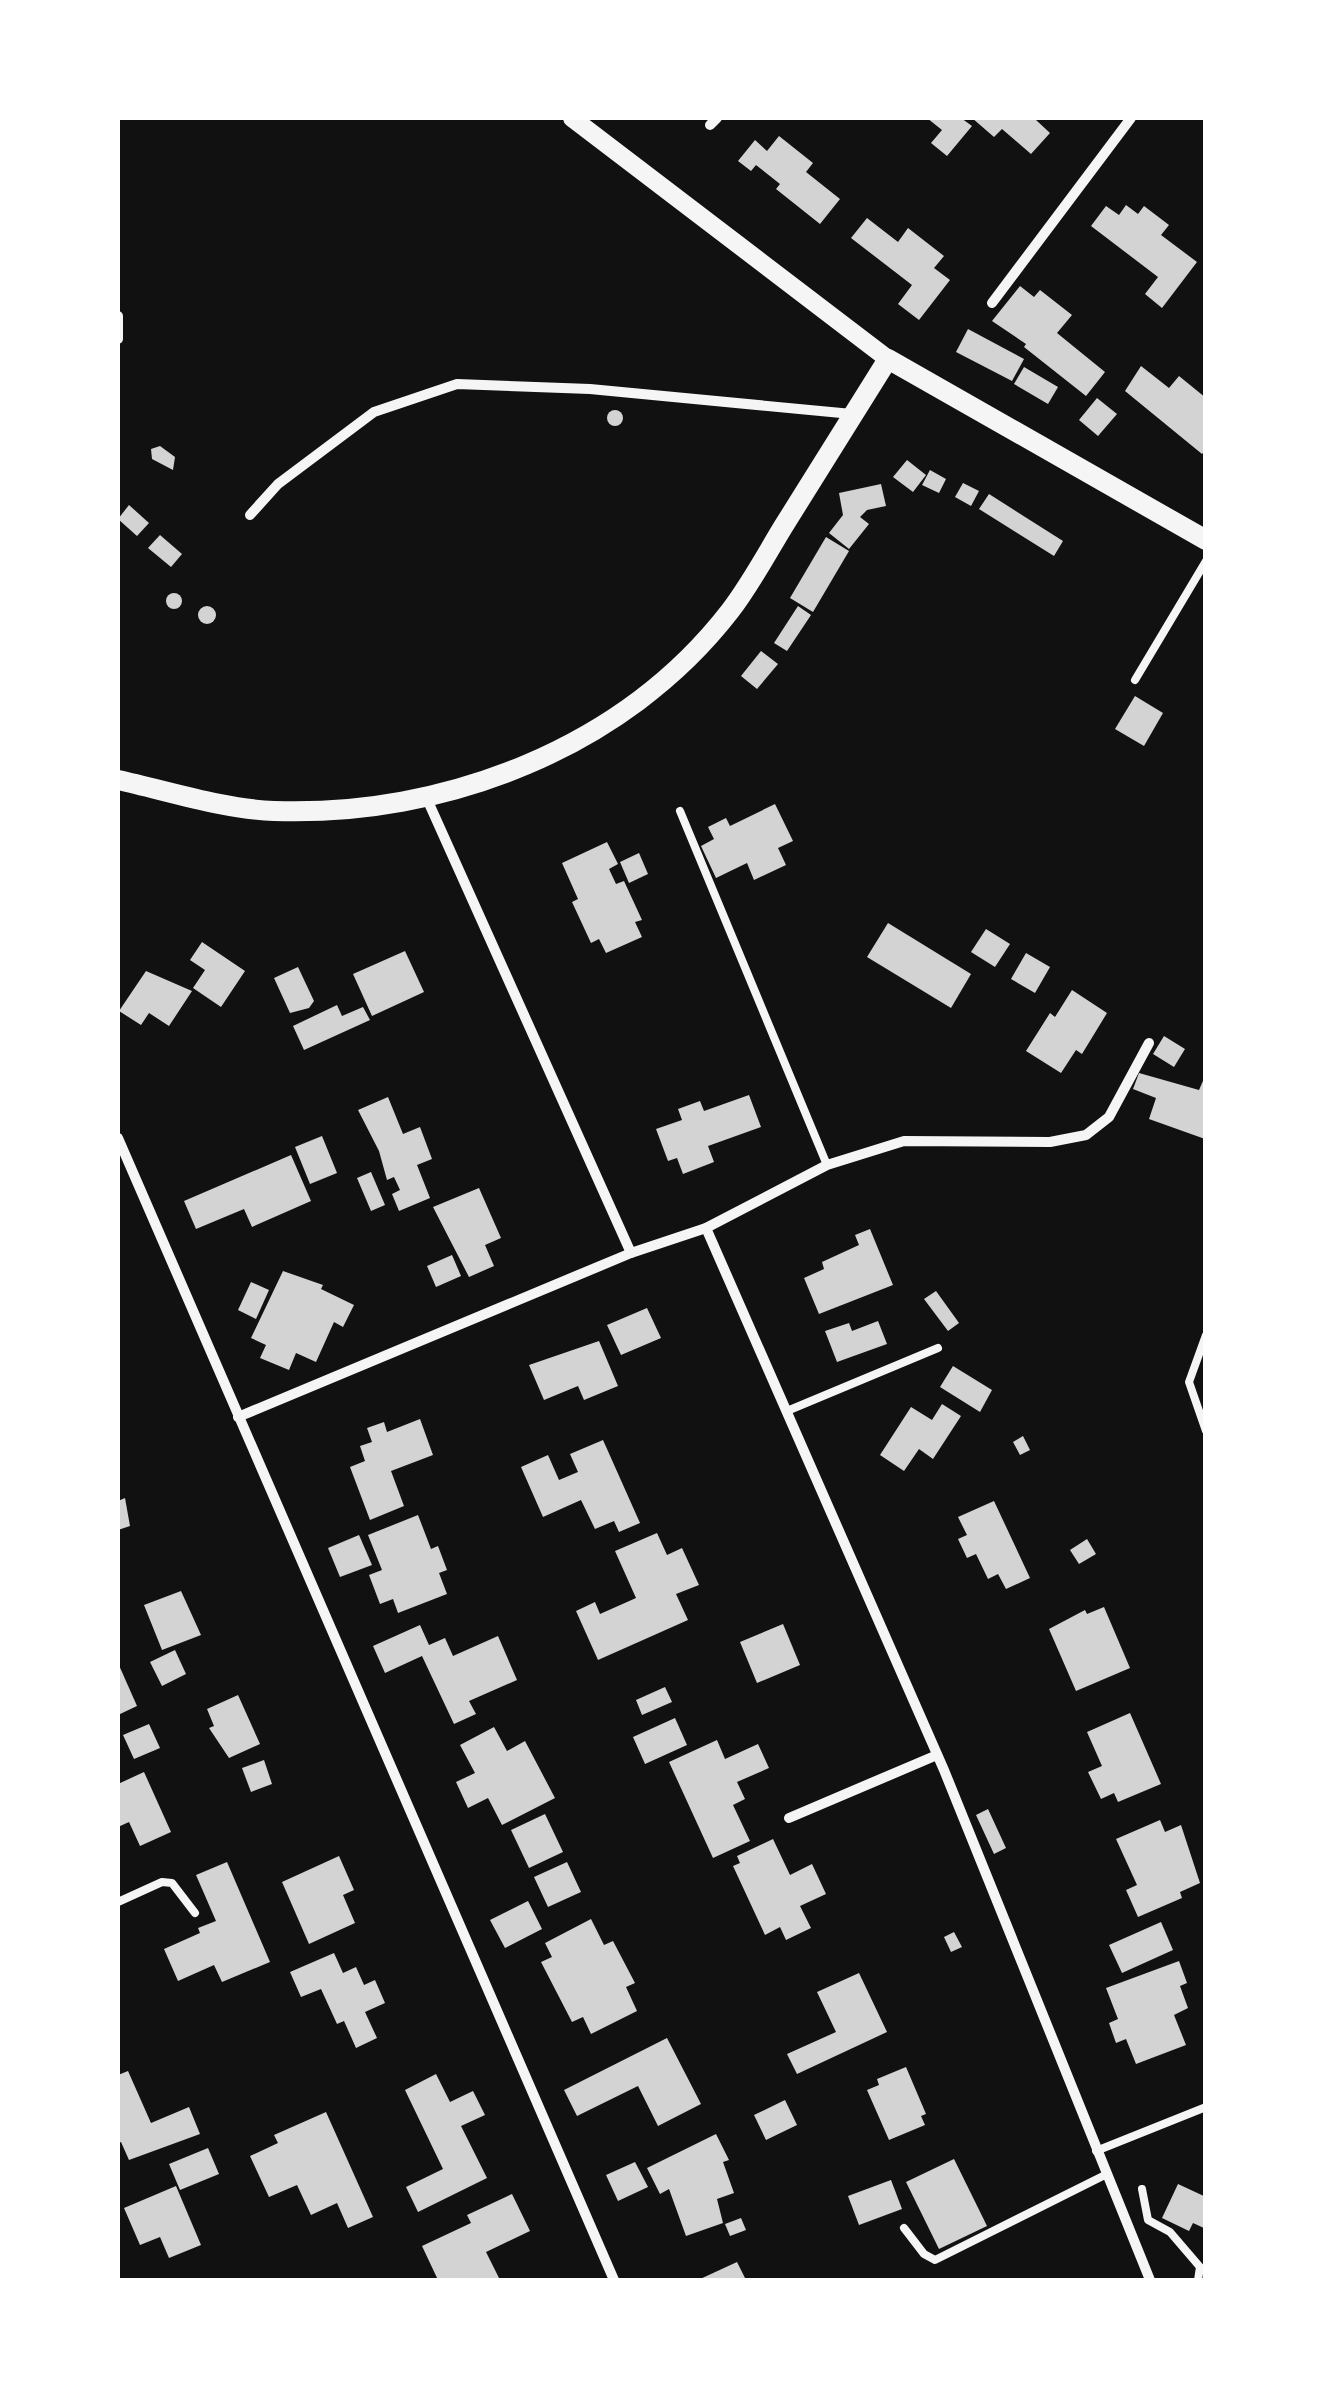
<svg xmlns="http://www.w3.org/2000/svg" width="1323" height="2398" font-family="Mulish,sans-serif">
<rect width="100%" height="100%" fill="#111"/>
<g fill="#d3d3d3">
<path d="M927 118H961L972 126 947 156 931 143 942 130Z"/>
<path d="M972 118H1039L1036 120 1050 133 1031 154 1002 129 994 137Z"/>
<path d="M779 136 813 163 806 172 840 199 820 224 776 189 780 184 756 165 751 171 738 161 755 140 767 151Z"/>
<path d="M1126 205 1138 214 1144 206 1169 225 1161 235 1197 262 1162 308 1145 294 1158 277 1091 226 1106 206 1119 215Z"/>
<path d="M867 218 898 242 908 228 944 256 934 268 950 280 919 320 898 304 912 285 851 238Z"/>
<path d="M1020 286 1034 297 1040 290 1072 315 1057 333 1105 372 1086 396 1024 347 1026 344 992 321Z"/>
<path d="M968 329 1024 359 1012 381 956 352Z"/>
<path d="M1141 366 1169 388 1179 376 1206 398V449L1202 454 1125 391Z"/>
<path d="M1024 367 1058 387 1048 404 1014 384Z"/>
<path d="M1097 398 1117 414 1098 436 1079 420Z"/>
<circle cx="615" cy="418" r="8"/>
<path d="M160 446 175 457 173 470 152 459 151 449Z"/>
<path d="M907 460 926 475 913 492 893 477Z"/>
<path d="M930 470 946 479 939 493 922 485Z"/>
<path d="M963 483 979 491 971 506 955 497Z"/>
<path d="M881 484 886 506 867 510 860 517 869 524 849 549 829 533 843 515 839 493Z"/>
<path d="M989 494 1063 541 1054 556 979 509Z"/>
<path d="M129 505 149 523 137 536 118 519Z"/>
<path d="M160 535 182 554 171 567 148 548Z"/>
<path d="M826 537 849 551 813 612 790 598Z"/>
<circle cx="174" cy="601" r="8"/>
<path d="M798 606 811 615 787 651 774 643Z"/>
<circle cx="207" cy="615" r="9"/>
<path d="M761 651 778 664 757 689 741 676Z"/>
<path d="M1135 696 1163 713 1144 746 1115 729Z"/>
<path d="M775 804 793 841 778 848 786 865 754 880 747 863 716 878 701 846 714 839 708 827 726 818 730 826Z"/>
<path d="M607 842 618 864 609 869 616 884 624 881 642 920 635 922 642 937 606 953 599 939 591 943 572 902 578 899 562 863Z"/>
<path d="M639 853 648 874 629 883 620 862Z"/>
<path d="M888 923 971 974 951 1008 867 957Z"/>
<path d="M986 929 1010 944 995 967 971 952Z"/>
<path d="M202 942 245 971 221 1007 193 988 205 970 190 960Z"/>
<path d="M405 951 424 992 372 1016 353 974Z"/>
<path d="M1026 953 1050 967 1035 993 1011 979Z"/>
<path d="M298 967 314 1001 309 1008 290 1013 274 978Z"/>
<path d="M146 971 192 991 169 1026 149 1013 141 1025 119 1011Z"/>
<path d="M1072 990 1107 1013 1082 1054 1076 1050 1061 1073 1026 1051 1050 1013 1055 1017Z"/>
<path d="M337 1005 342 1016 363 1007 370 1020 304 1050 293 1026Z"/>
<path d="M1164 1036 1185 1049 1174 1067 1153 1054Z"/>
<path d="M1139 1073 1199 1090 1206 1074 1205 1139 1149 1119 1156 1098 1133 1089Z"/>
<path d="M749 1095 761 1127 708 1146 714 1162 683 1174 677 1158 668 1161 656 1129 682 1120 678 1109 700 1101 704 1111Z"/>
<path d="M388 1097 403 1134 420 1127 432 1159 417 1165 430 1198 399 1211 392 1194 400 1190 394 1177 387 1180 379 1151 358 1110Z"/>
<path d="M322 1136 337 1173 310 1184 295 1147Z"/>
<path d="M291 1155 311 1201 252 1227 244 1209 196 1229 184 1201Z"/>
<path d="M371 1172 385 1205 371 1211 357 1178Z"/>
<path d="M479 1188 501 1238 485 1245 494 1266 469 1277 433 1207Z"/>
<path d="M870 1229 893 1285 819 1314 804 1278 824 1269 822 1262 859 1245 855 1235Z"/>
<path d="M452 1255 461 1276 436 1287 427 1266Z"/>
<path d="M283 1271 323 1285 321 1289 354 1305 343 1327 334 1322 316 1362 296 1353 289 1370 260 1358 266 1345 251 1338Z"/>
<path d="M251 1282 269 1290 256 1319 238 1310Z"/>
<path d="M936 1291 959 1323 948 1331 924 1299Z"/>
<path d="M647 1308 661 1338 621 1355 607 1325Z"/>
<path d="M878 1321 887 1344 837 1362 825 1331 849 1323 852 1331Z"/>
<path d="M599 1341 618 1386 584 1400 578 1386 544 1400 529 1365Z"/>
<path d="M953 1366 992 1390 980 1412 940 1387Z"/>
<path d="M942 1404 961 1416 933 1459 919 1449 904 1471 880 1455 911 1407 932 1420Z"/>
<path d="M420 1419 433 1455 391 1471 404 1506 370 1520 350 1467 365 1461 360 1446 372 1442 367 1428 384 1422 387 1432Z"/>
<path d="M1023 1436 1030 1450 1020 1455 1013 1442Z"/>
<path d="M603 1440 640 1523 619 1532 614 1521 595 1529 581 1500 543 1517 521 1467 548 1455 559 1480 578 1472 570 1454Z"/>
<path d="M125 1498 130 1526 118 1530V1501Z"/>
<path d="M994 1501 1030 1578 1006 1589 998 1574 988 1579 976 1554 967 1558 958 1539 967 1535 958 1517Z"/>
<path d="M418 1515 431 1549 438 1546 447 1570 439 1573 447 1594 398 1613 393 1599 380 1604 369 1575 382 1570 368 1535Z"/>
<path d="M657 1533 667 1555 682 1548 699 1585 676 1594 688 1620 598 1660 576 1611 595 1602 600 1614 636 1598 615 1551Z"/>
<path d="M359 1535 372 1565 340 1577 328 1548Z"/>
<path d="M1087 1539 1096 1554 1079 1564 1070 1550Z"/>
<path d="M181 1591 201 1635 162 1650 144 1605Z"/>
<path d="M1104 1607 1130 1668 1076 1691 1049 1629 1085 1610 1087 1614Z"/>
<path d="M783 1624 800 1665 757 1683 740 1642Z"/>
<path d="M420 1625 429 1645 445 1638 453 1656 498 1636 517 1680 469 1701 476 1714 454 1724 422 1656 385 1673 373 1646Z"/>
<path d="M175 1650 186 1674 162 1686 150 1662Z"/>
<path d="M118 1663 137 1706 118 1715Z"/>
<path d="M665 1687 672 1702 642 1715 636 1700Z"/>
<path d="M238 1695 260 1744 229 1758 209 1728 214 1726 207 1709Z"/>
<path d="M1130 1713 1161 1784 1118 1802 1114 1793 1101 1799 1088 1772 1102 1766 1087 1732Z"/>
<path d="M675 1718 687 1745 645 1764 633 1737Z"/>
<path d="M149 1724 160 1748 134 1759 123 1735Z"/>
<path d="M494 1727 507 1751 525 1741 555 1798 502 1825 488 1798 468 1808 456 1782 475 1773 460 1745Z"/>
<path d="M717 1740 725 1759 758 1744 769 1768 737 1782 745 1799 733 1805 750 1841 713 1858 669 1762Z"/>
<path d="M264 1760 272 1784 251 1792 242 1768Z"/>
<path d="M144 1772 171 1832 140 1846 129 1822 118 1827V1784Z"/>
<path d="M988 1809 1006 1848 994 1854 976 1815Z"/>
<path d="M545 1814 563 1852 529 1868 511 1830Z"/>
<path d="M1160 1820 1165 1832 1181 1825 1200 1883 1180 1892 1182 1898 1138 1917 1126 1890 1137 1885 1116 1839Z"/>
<path d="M773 1839 790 1875 812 1864 826 1894 800 1906 811 1928 786 1940 780 1927 765 1935 733 1866 740 1863 737 1856Z"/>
<path d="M339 1856 354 1890 343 1895 355 1923 309 1944 282 1882Z"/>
<path d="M227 1862 270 1962 222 1982 214 1965 178 1981 164 1949 200 1933 198 1928 216 1921 196 1875Z"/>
<path d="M567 1862 581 1892 548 1907 534 1877Z"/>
<path d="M528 1901 542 1929 505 1948 490 1920Z"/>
<path d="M591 1919 604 1945 613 1941 635 1983 626 1987 637 2011 591 2034 583 2017 572 2022 541 1962 552 1957 545 1943Z"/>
<path d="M1161 1922 1173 1950 1122 1973 1109 1945Z"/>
<path d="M954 1932 962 1947 951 1952 944 1937Z"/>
<path d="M334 1953 343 1973 356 1967 364 1985 375 1980 385 2003 365 2012 377 2038 356 2048 344 2021 337 2024 321 1989 301 1997 290 1972Z"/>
<path d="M1179 1961 1187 1983 1180 1986 1188 2008 1174 2015 1186 2045 1136 2064 1126 2039 1116 2043 1109 2023 1118 2019 1106 1988Z"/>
<path d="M859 1973 887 2032 797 2074 787 2054 836 2032 817 1992Z"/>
<path d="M667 2038 701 2104 658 2126 638 2086 577 2116 564 2090Z"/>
<path d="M906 2067 926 2114 921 2116 925 2125 889 2140 867 2090 879 2085 877 2079Z"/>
<path d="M128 2071 151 2123 189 2107 200 2134 129 2160 121 2142 118 2143V2075Z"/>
<path d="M436 2074 450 2102 473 2091 485 2115 461 2126 487 2178 418 2212 406 2187 443 2169 405 2090Z"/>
<path d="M785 2100 797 2125 766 2140 754 2115Z"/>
<path d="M326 2112 373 2217 348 2228 337 2203 311 2215 297 2185 269 2197 250 2156 278 2143 274 2135Z"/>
<path d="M716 2134 729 2160 723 2162 734 2193 717 2199 723 2223 686 2236 669 2189 660 2194 647 2168Z"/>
<path d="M208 2148 219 2174 180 2190 169 2164Z"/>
<path d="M954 2159 987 2226 939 2249 906 2182Z"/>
<path d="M635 2162 648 2187 618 2201 606 2175Z"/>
<path d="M891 2180 902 2209 859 2225 848 2196Z"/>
<path d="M1178 2184 1206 2197V2229L1193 2223 1189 2231 1162 2218Z"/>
<path d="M176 2186 201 2245 169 2258 160 2237 140 2245 124 2208Z"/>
<path d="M512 2194 530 2231 486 2252 500 2280H438L422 2246 471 2223 467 2215Z"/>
<path d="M741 2218 746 2230 730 2236 725 2224Z"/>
<path d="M737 2262 746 2280H698Z"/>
</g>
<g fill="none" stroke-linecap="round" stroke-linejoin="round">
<g stroke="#f5f5f5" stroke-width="8">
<path d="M1135 680 1206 561"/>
<path d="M680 811 827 1165"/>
<path d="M1206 1335 1189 1382 1206 1431"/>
<path d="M787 1411 938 1348"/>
<path d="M118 1902 162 1882 172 1883 195 1913"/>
<path d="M1096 2151 1206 2107"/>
<path d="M1142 2189 1148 2220 1170 2232 1200 2267 1198 2280"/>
<path d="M904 2228 924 2254 935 2260 1105 2175"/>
</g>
<g stroke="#f5f5f5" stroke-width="10">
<path d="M710 125 717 118"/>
<path d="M992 303 1131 118"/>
<path d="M118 316V339"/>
<path d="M250 515 278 484 374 412 457 384 590 389 852 414"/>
<path d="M427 799 631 1253"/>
<path d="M118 1138 614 2280"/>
<path d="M706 1228 944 1770 1150 2280"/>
<path d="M238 1417 631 1253 706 1228 827 1165 904 1141 1050 1142 1086 1135 1109 1117 1149 1043"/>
<path d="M789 1818 937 1755"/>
</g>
<path stroke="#f5f5f5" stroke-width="18" d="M572 118 888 359"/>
<path stroke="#f5f5f5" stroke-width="20" d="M118 780C168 791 223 809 274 811 445 817 624 748 730 611 750 585 766 555 783 527 818 471 853 415 888 359L1206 540"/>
</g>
<rect width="1323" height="2398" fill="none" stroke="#ffffff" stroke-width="240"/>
</svg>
